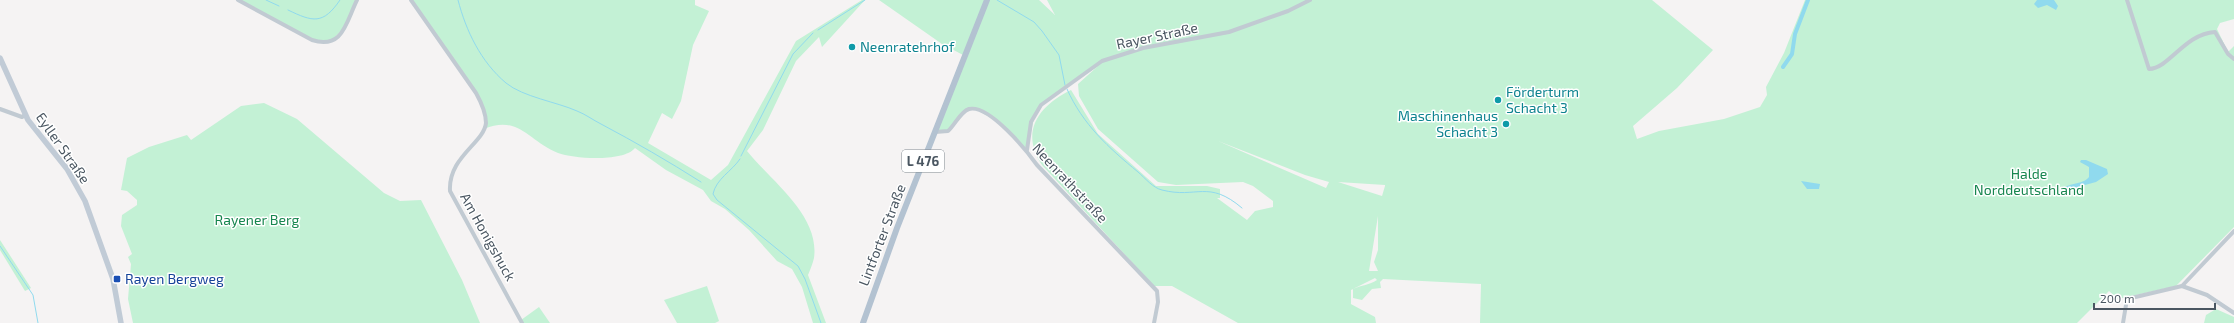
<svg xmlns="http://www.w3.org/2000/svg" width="2234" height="323" font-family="'Exo 2',sans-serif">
<rect width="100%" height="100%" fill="#f5f3f3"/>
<g fill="#c3f1d5" fill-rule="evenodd">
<path d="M239 0H357L345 27 330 42 312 40Z"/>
<path d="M411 0H695V5L709 11 693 45 681 101 672 119 662 113 648 143 711 180 728 165 796 41 862 0H865L822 47 819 37 796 61 763 130 747 151C771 181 820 215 814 258 813 263 810 270 808 275L826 323H813L802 287 792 269 777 261 749 230 725 209 711 201 703 190 666 170 635 148C624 162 574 159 558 153 529 142 519 114 484 129L486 123 480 100Z"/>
<path d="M879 0H1039L1055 15 1047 0H1652L1713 50 1677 88 1633 126 1637 139 1659 131 1724 119 1760 107 1767 95 1766 87 1784 53 1805 0H2234V19L2220 23 2217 29 2228 52 2234 46V227L2176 286 2118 299 2109 291 2077 323H1480L1481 284 1383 279 1380 282 1381 288 1372 289 1362 300 1353 298V289C1362 285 1369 285 1377 280L1375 278 1351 290V304L1349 303 1375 317 1376 323H1238L1172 286H1154L1042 165C1019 131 1040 105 1071 90L1098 134 1156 186H1207L1220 189V198H1217L1247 220 1255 211 1273 207V201L1253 186 1243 182 1176 185 1158 182 1098 129 1079 96 1078 84 1098 66 1041 105 1035 114 1027 150 995 120 975 109 966 111 948 131 935 132 965 56 942 44ZM1218 141 1305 175 1329 182 1326 188ZM1338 182 1385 185V186L1382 196ZM1378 216V250L1374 262 1378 271H1369Z"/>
<path d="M264 103 297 119 384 193 400 201 421 200 462 280 480 323H133L128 299 131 264 128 257 132 254 121 226 122 215 137 205V200L127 191 121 190 127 158 149 147 187 135 191 140 241 106Z"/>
<path d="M0 240 31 288 25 291 0 250Z"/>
<path d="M707 286 719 321 715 323H677L664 300Z"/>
<path d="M539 307 550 323H522L521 320Z"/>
<path d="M2216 309 2234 317V323H2204L2206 315Z"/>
</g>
<g fill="#90daee">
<path d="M2037 0H2054L2058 6 2056 10 2047 5 2038 8 2034 4Z"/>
<path d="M2081 160H2086L2107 169 2108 174 2096 182 2059 192C2068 181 2082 186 2089 177V167L2080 162Z"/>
<path d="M1801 181 1820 184 1819 189H1807Z"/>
</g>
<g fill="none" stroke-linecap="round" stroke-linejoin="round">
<g stroke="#90daee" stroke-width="1">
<path d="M266 0 279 6"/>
<path d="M458 0C466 31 481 62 506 83 523 97 557 102 577 111 585 114 593 120 601 124 635 142 668 161 701 182"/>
<path d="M997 0 1034 22 1042 31 1059 55 1065 85"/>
<path d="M288 10C313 22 323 25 340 0"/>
<path d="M818 30 865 0"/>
<path d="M1067 89C1083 125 1109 148 1138 172 1145 178 1153 188 1162 190 1197 199 1208 179 1242 208"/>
<path d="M741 156 793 54 813 33"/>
<path d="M740 159C732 171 716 179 713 194L717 200 798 266 805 279 821 323"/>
<path d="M0 246 33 295 38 323"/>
</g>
<path stroke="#90daee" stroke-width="4" d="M1783 67 1792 54 1795 34 1808 0"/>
<g stroke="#c1cad2" stroke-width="4">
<path d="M238 0 312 40C343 50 346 22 357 0"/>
<path d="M411 0 476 93C481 102 486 112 486 123 484 143 448 157 450 191L522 323"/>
<path d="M2127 0 2149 69C2170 68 2184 34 2215 32L2228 54 2234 59"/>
<path d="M0 109 22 117 25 115"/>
<path d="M935 132 948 131C955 125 960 112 969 109 989 104 1027 151 1037 165L1157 291 1158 302 1154 323"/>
<path d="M1027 150 1031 122 1041 105 1102 61 1143 48 1229 32 1288 11 1310 0"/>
<path d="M2182 286 2207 295 2234 313"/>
<path d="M2123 323 2127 299 2182 286 2234 231"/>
</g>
<path stroke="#c1cbd6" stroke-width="5.5" d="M0 58 28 120 67 169 85 201 113 279 121 323"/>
<path stroke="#b3c2d1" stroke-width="6" d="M863 323 897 228 987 0"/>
</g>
<g fill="#0f9aa8" stroke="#fff" stroke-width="1.5">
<circle cx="852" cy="47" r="4"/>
<circle cx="1498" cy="100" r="4"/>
<circle cx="1506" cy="124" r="4"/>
</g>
<rect fill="#1a4fb4" stroke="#fff" stroke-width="1.5" x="113" y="275" width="8" height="8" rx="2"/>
<g text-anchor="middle" stroke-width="3" stroke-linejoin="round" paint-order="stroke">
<rect fill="#fff" stroke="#808990" stroke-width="1" x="902" y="150" width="42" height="22" rx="3"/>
<g font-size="13" font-weight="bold" fill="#4a5661">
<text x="923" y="166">L 476</text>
</g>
<g font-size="14" fill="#4a5661" stroke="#fff">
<text transform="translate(1157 36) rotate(-12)" y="5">Rayer Straße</text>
<text transform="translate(63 148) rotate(55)" y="5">Eyller Straße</text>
<text transform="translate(1070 183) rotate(47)" y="5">Neenrathstraße</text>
<text transform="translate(882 235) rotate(-69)" y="5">Lintforter Straße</text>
<text transform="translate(488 237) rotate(61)" y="5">Am Honigshuck</text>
</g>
<g font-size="14" fill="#0d838f" stroke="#fff" text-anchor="start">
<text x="860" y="52">Neenratehrhof</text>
<text x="1506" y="97">Förderturm<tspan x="1506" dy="16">Schacht 3</tspan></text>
<text x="1498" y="121" text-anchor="end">Maschinenhaus<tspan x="1498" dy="16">Schacht 3</tspan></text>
</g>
<g font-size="14" fill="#17864f" stroke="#fff">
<text x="2029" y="179">Halde<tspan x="2029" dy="16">Norddeutschland</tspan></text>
<text x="257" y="225">Rayener Berg</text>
</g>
<g font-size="14" fill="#164399" stroke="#fff" text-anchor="start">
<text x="125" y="284">Rayen Bergweg</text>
</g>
</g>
<path d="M2094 303v6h121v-6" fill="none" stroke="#4a5661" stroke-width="2"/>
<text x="2100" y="303" font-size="12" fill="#4a5661" stroke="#ffffff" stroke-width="3" paint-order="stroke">200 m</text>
</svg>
